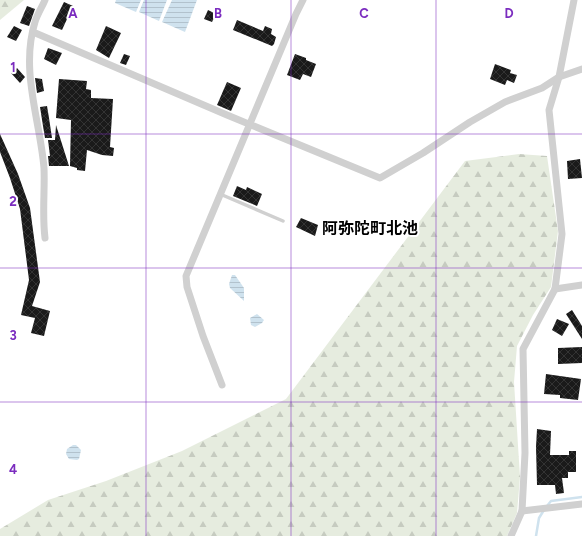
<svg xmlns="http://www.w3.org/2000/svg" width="582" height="536" font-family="Figtree,'Noto Sans JP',sans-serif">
<defs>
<pattern id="forest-firs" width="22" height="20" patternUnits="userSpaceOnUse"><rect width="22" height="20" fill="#e6ecdf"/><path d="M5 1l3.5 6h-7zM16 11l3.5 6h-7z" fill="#c6cbc0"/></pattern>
<pattern id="water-rules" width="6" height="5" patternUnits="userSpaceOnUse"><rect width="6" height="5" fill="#cfe2ee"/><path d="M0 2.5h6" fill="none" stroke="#b2c2cd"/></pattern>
<pattern id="building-cross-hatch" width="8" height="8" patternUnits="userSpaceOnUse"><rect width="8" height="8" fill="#1a1a1a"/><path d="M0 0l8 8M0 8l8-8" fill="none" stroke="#333"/></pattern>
</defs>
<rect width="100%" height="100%" fill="#fff"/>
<g fill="url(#forest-firs)">
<path d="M0 0H24L0 20Z"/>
<path d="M519 154 547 156 558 231 551 287 533 315 517 346 514 382 520 477 517 513 507 536H0V529L48 500 106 481 182 451 286 399 465 161Z"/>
</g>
<g fill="url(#water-rules)">
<path d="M116 0H141L136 12 115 3Z"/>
<path d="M144 0H167L159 21 139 12Z"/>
<path d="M172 0H197L185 32 162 22Z"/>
<path d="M232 275H235L244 288V301L230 288 229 284Z"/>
<path d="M257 314 264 320 262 323 255 327 251 325 250 318Z"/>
<path d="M73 445H76L81 450 79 459 77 460 69 459 66 454 67 449Z"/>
</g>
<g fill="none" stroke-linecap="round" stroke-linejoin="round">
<g stroke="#cfe2ee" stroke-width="2.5">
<path d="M547 506 551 501 582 497"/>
<path d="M536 536 539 518 544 510"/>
</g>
</g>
<g fill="url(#building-cross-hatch)">
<path d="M64 2 73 6 62 30 52 26Z"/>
<path d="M27 6 35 9 29 26 20 23Z"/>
<path d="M208 10 216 14 212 22 204 19Z"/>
<path d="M237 20 263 31 265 26 272 29 271 34 276 37 274 44 272 46 233 30Z"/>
<path d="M14 26 22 30 16 41 7 37Z"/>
<path d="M106 26 121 33 109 58 96 50Z"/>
<path d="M48 48 62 53 56 65 44 59Z"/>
<path d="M124 54 130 56 126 65 120 63Z"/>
<path d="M295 54 306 58V60L316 64 311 77 303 74 300 80 287 75Z"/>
<path d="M495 64 511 70 510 73 517 75 514 83 507 80 505 85 490 79Z"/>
<path d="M17 68 25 77 20 83 11 73Z"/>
<path d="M35 78 42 79 44 91 37 93Z"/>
<path d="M59 79 87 81 86 89 91 90V98L113 99 110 147 114 148 113 156 102 155 87 150 85 171 77 170V168L70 166 71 120 56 118Z"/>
<path d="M227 82 241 88 231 111 217 105Z"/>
<path d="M47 106 49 118 52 138H45L43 126 40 107Z"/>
<path d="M56 125 69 166H49L48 156H50L48 140H55Z"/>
<path d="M0 134 18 174 30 208 40 282 32 306 50 311 44 336 31 333 35 318 21 315 29 280 20 209 10 178 0 152Z"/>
<path d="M580 159 582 178 568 179 567 161Z"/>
<path d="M237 186 246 190 247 187 262 194 257 206 233 196Z"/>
<path d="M301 218 318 225 315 236 296 227Z"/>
<path d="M572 310 582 326V339L566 314Z"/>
<path d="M557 319 569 324 562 336 552 330Z"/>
<path d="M582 347V363L558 364V348Z"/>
<path d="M546 374 581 379 578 400 560 398V395L544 394Z"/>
<path d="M537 429 551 431 550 455H569V451H576V472H568V478H562L564 493 556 494 555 485H537L536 447Z"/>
</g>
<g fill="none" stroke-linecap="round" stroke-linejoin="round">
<path stroke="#d0d0d0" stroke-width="3.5" d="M220 194 283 221"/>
<g stroke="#d0d0d0" stroke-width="7">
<path d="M33 32 227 115 380 178 423 153 470 122 505 102 542 88 559 77 582 69"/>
<path d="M45 238C42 214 45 191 44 168 40 120 20 70 35 22 37 15 42 7 45 0"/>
<path d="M555 289 582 285"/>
<path d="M222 385 203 336 187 287 186 276 296 14 303 0"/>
<path d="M522 511 582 504"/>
<path d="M511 536 522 511 525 453 523 349 555 289 562 234 549 110 559 77 574 0"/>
</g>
</g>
<path fill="none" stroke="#7b2cbf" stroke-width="1" stroke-opacity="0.55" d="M146 0V536M291 0V536M436 0V536M0 134H582M0 268H582M0 402H582"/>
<g text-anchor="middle" stroke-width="4" stroke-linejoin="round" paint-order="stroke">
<g font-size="16" font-weight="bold" fill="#000" stroke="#fff">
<text x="370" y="234">阿弥陀町北池</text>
</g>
</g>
<g font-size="13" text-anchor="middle" font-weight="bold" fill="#7b2cbf" stroke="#fff" stroke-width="4" stroke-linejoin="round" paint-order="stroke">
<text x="73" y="18">A</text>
<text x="218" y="18">B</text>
<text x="364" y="18">C</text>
<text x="509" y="18">D</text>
<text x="13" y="72">1</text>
<text x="13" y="206">2</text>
<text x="13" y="340">3</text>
<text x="13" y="474">4</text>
</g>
</svg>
